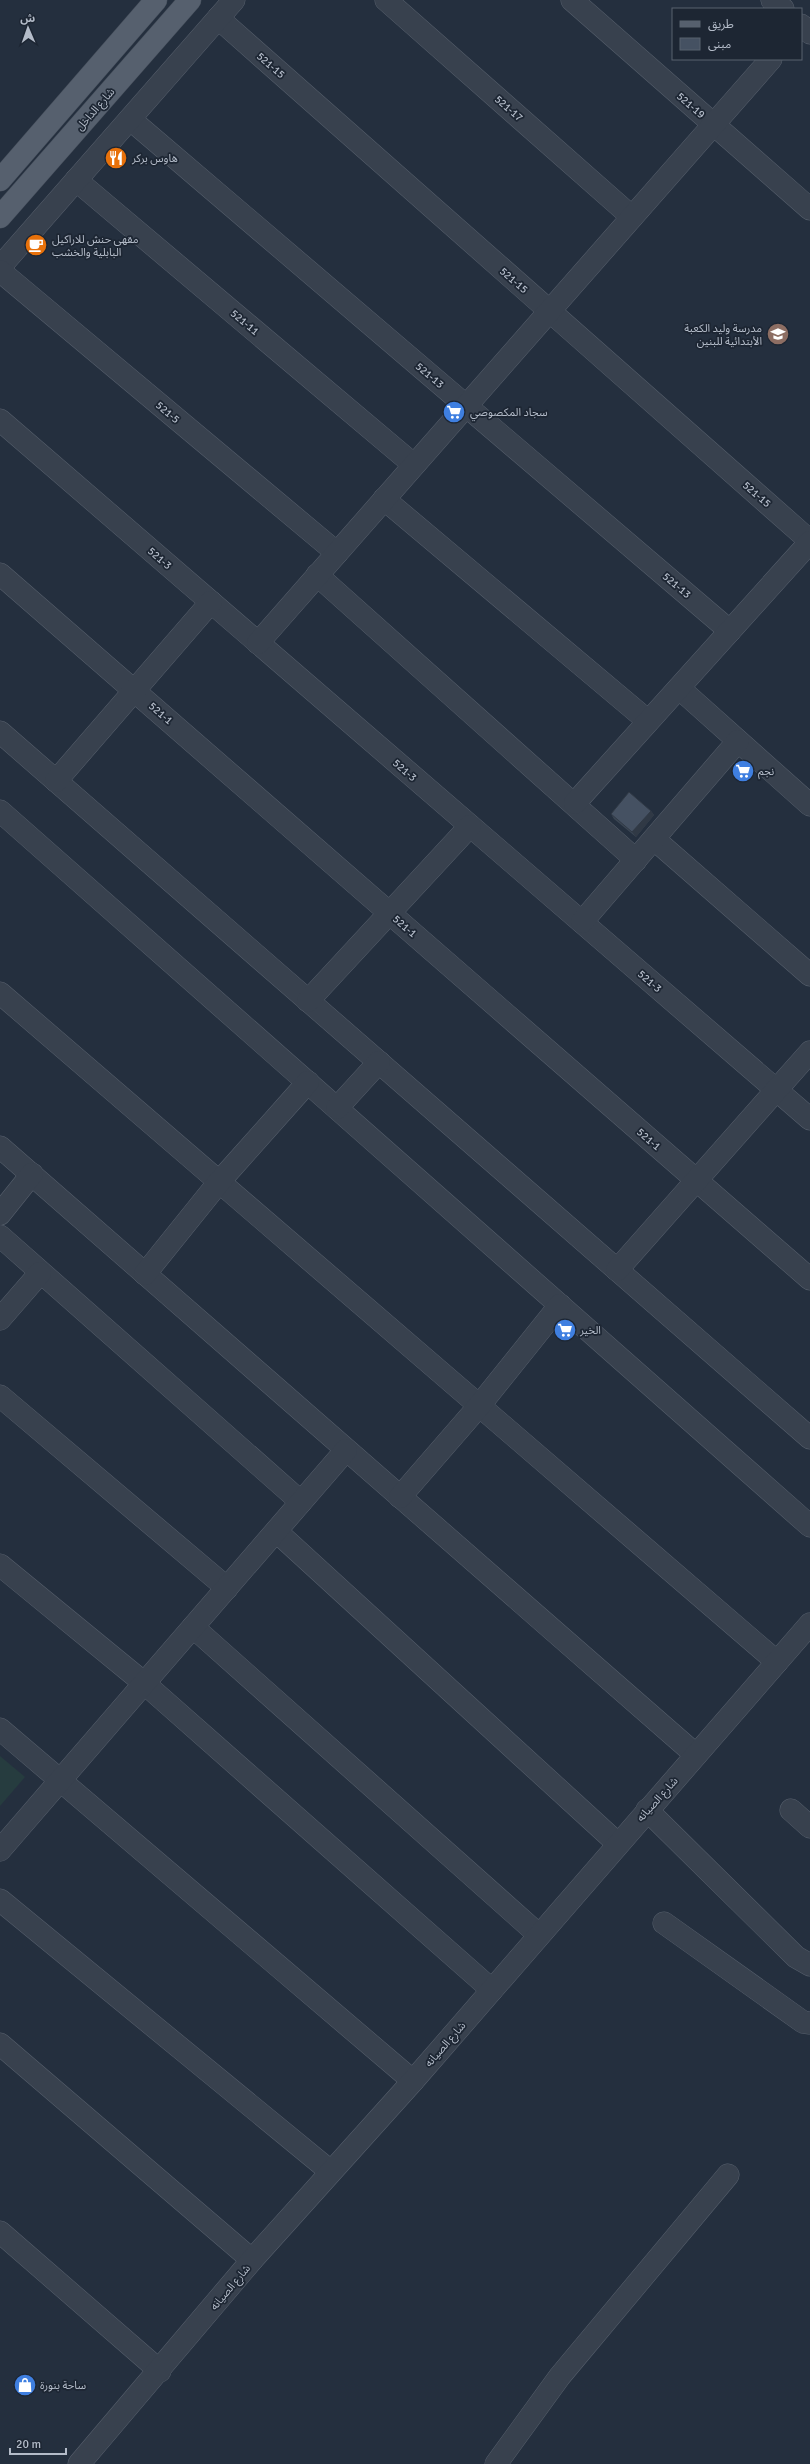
<svg xmlns="http://www.w3.org/2000/svg" width="810" height="2464" font-family="Signika,'Noto Sans Arabic',sans-serif">
<rect width="100%" height="100%" fill="#242f3e"/>
<path fill="#263c3f" d="M0 1756 25 1777 0 1806Z"/>
<g fill="none" stroke-linecap="round" stroke-linejoin="round">
<g stroke="#565f6c" stroke-width="23">
<g id="minor">
<path d="M386 0 632 217"/>
<path d="M572 0 810 209"/>
<path d="M772 0 783 9"/>
<path d="M218 18 810 541"/>
<path d="M801 25 810 33"/>
<path d="M130 119 730 631"/>
<path d="M76 180 414 465"/>
<path d="M0 267 234 0"/>
<path d="M0 271 337 553"/>
<path d="M0 420 810 1119"/>
<path d="M384 499 648 721"/>
<path d="M0 574 810 1279"/>
<path d="M317 575 636 860"/>
<path d="M258 643 771 59"/>
<path d="M679 688 810 805"/>
<path d="M0 732 810 1438"/>
<path d="M56 781 211 602"/>
<path d="M575 803 810 542"/>
<path d="M0 811 810 1526"/>
<path d="M654 839 810 975"/>
<path d="M582 922 738 741"/>
<path d="M0 993 777 1662"/>
<path d="M308 1001 470 826"/>
<path d="M337 1108 379 1062"/>
<path d="M0 1147 696 1755"/>
<path d="M0 1214 32 1174"/>
<path d="M0 1236 301 1502"/>
<path d="M617 1270 810 1052"/>
<path d="M145 1274 219 1182 308 1082"/>
<path d="M0 1319 40 1273"/>
<path d="M0 1396 227 1588"/>
<path d="M400 1497 479 1406 560 1305"/>
<path d="M277 1532 617 1843"/>
<path d="M0 1565 144 1683 492 1990"/>
<path d="M193 1627 539 1935"/>
<path d="M0 1729 413 2081"/>
<path d="M647 1810 796 1957 810 1965"/>
<path d="M791 1810 810 1827"/>
<path d="M0 1850 346 1450"/>
<path d="M0 1900 330 2171"/>
<path d="M664 1923 803 2022 810 2023"/>
<path d="M0 2044 252 2260"/>
<path d="M0 2232 160 2371"/>
<path d="M79 2464 252 2260 413 2081 810 1624"/>
<path d="M496 2464 560 2376 728 2175"/>
</g>
</g>
<g stroke="#414a57" stroke-width="23">
<g id="major">
<path d="M0 180 156 0"/>
<path d="M0 217 190 0"/>
</g>
</g>
<use href="#minor" stroke="#38414e" stroke-width="22"/>
<use href="#major" stroke="#56606e" stroke-width="22"/>
</g>
<path fill="#3b4654" d="M651 811 654 815 636 837 614 819 611 814Z"/>
<path fill="#303945" d="M651 811 654 815 636 837 632 832Z"/>
<path fill="#455162" stroke="#303945" d="M629 792 651 811 632 832 611 814Z"/>
<defs>
<g id="restaurant-disc" transform="scale(1.15)"><circle r="9.5" fill="#e8710a" stroke="#1d2633"/><path d="M-5-6h1v4h1v-4h1v4h1v-4h1v5L-1.5 .5V6h-2V.5L-5-1ZM5-6V6H3V1.5H1.5Q1.5-4 5-6Z" fill="#fff"/></g>
<g id="cafe-disc" transform="scale(1.15)"><circle r="9.5" fill="#e8710a" stroke="#1d2633"/><path d="M-5.5-4.5H6V0H3Q3 3.5 0 3.5H-2.5Q-5.5 3.5-5.5 0ZM3-3.2v2h1.7v-2ZM-6 4.5H4V6H-6Z" fill="#fff"/></g>
<g id="school-disc" transform="scale(1.15)"><circle r="9.5" fill="#8d6e63" stroke="#1d2633"/><path d="M0-5L7-2L0 1L-7-2ZM-4 1L0 2.5L4 1V4Q0 6-4 4Z" fill="#fff"/></g>
<g id="supermarket-disc" transform="scale(1.15)"><circle r="9.5" fill="#3f7fe0" stroke="#1d2633"/><path d="M-6-5.5h2.5l.6 2H6L4.5 2H-2.5L-4.4-4H-6ZM-1.5 3.2a1.3 1.3 0 1 0 .1 0ZM3 3.2a1.3 1.3 0 1 0 .1 0Z" fill="#fff"/></g>
<g id="shop-disc" transform="scale(1.15)"><circle r="9.5" fill="#3f7fe0" stroke="#1d2633"/><path d="M-5-2.5h2.3a2.7 3.5 0 0 1 5.4 0H5L5.5 6h-11ZM-1.5-2.5h3a1.5 2.3 0 0 0-3 0Z" fill="#fff"/></g>
</defs>
<g fill-rule="evenodd">
<use href="#restaurant-disc" x="116" y="158"/>
<use href="#cafe-disc" x="36" y="245"/>
<use href="#school-disc" x="778" y="334"/>
<use href="#supermarket-disc" x="454" y="412"/>
<use href="#supermarket-disc" x="743" y="771"/>
<use href="#supermarket-disc" x="565" y="1330"/>
<use href="#shop-disc" x="25" y="2385"/>
</g>
<g text-anchor="middle" stroke-width="3.5" stroke-linejoin="round" paint-order="stroke">
<g font-size="11" fill="#b4bcc9" stroke="#1d2633">
<text transform="translate(271 65) rotate(41)" y="4">521-15</text>
<text transform="translate(691 105) rotate(41)" y="4">521-19</text>
<text transform="translate(509 108) rotate(41)" y="4">521-17</text>
<text transform="translate(95 109) rotate(-49)" y="4">شارع الداخل</text>
<text transform="translate(514 280) rotate(41)" y="4">521-15</text>
<text transform="translate(245 322) rotate(40)" y="4">521-11</text>
<text transform="translate(430 375) rotate(40)" y="4">521-13</text>
<text transform="translate(168 412) rotate(40)" y="4">521-5</text>
<text transform="translate(757 494) rotate(41)" y="4">521-15</text>
<text transform="translate(160 558) rotate(41)" y="4">521-3</text>
<text transform="translate(677 585) rotate(40)" y="4">521-13</text>
<text transform="translate(161 713) rotate(41)" y="4">521-1</text>
<text transform="translate(405 770) rotate(41)" y="4">521-3</text>
<text transform="translate(405 926) rotate(41)" y="4">521-1</text>
<text transform="translate(650 981) rotate(41)" y="4">521-3</text>
<text transform="translate(649 1139) rotate(41)" y="4">521-1</text>
<text transform="translate(657 1799) rotate(-48)" y="4">شارع الصيانه</text>
<text transform="translate(445 2044) rotate(-49)" y="4">شارع الصيانه</text>
<text transform="translate(230 2287) rotate(-50)" y="4">شارع الصيانه</text>
</g>
<g font-size="11" fill="#b4bcc9" stroke="#1d2633" text-anchor="start">
<text x="132" y="162">هاوس بركر</text>
<text x="52" y="243">مقهى حنش للاراكيل<tspan x="52" dy="13">البابلية والخشب</tspan></text>
<text x="762" y="332" text-anchor="end">مدرسة وليد الكعبة<tspan x="762" dy="13">الأبتدائية للبنين</tspan></text>
<text x="470" y="416">سجاد المكصوصي</text>
<text x="758" y="775">نجم</text>
<text x="580" y="1334">الخير</text>
<text x="40" y="2389">ساحة بنورة</text>
</g>
</g>
<rect x="672" y="8" width="130" height="52" fill="#1d2633" stroke="#59626f"/>
<rect x="680" y="21" width="20" height="6" fill="#56606e" stroke="#59626f"/>
<text x="708" y="28" font-size="12" fill="#b4bcc9">طريق</text>
<rect x="680" y="38" width="20" height="12" fill="#455162" stroke="#59626f"/>
<text x="708" y="48" font-size="12" fill="#b4bcc9">مبنى</text>
<g transform="translate(28 28) rotate(358)" stroke="#1d2633" stroke-width="3" paint-order="stroke">
<path d="M0-3L7 15L0 10L-7 15Z" fill="#b4bcc9"/>
<text y="-6" font-size="11" font-weight="bold" text-anchor="middle" fill="#b4bcc9">ش</text>
</g>
<path d="M10 2448v6h56v-6" fill="none" stroke="#b4bcc9" stroke-width="2"/>
<text x="16" y="2448" font-size="12" fill="#b4bcc9" stroke="#1d2633" stroke-width="3" paint-order="stroke">20 m</text>
</svg>
